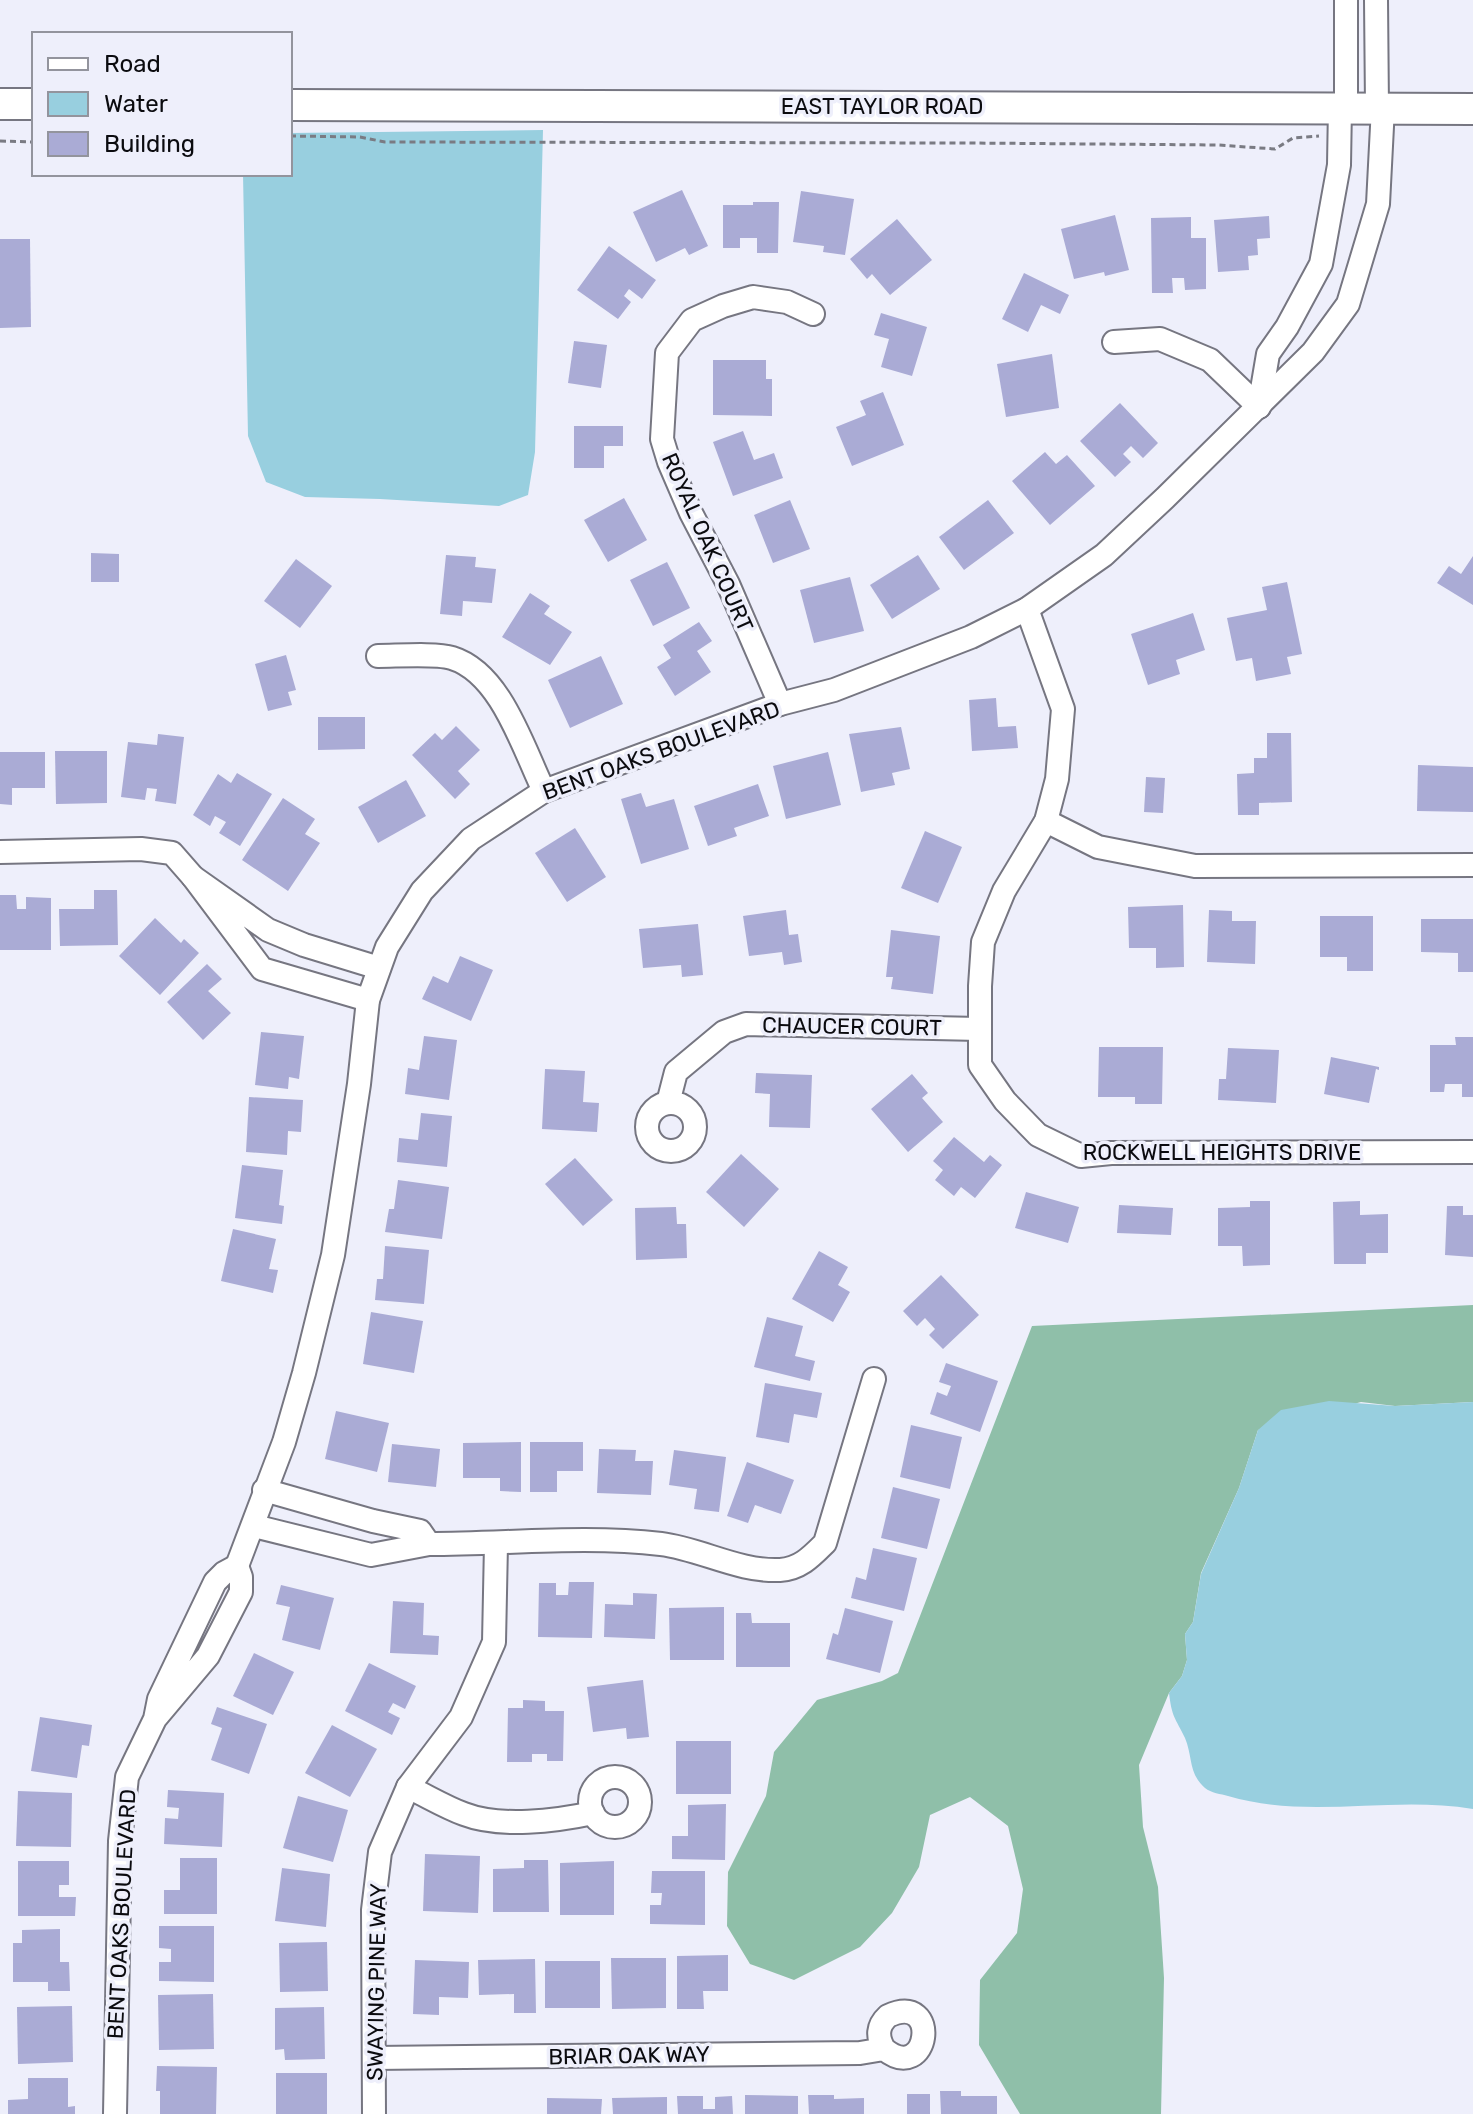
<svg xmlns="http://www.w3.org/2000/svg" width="1473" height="2114" font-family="Rubik,sans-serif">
<rect width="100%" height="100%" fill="#eeeffb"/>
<path fill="#8fbfa9" d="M1473 1305V1402L1395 1406 1361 1402 1258 1430 1239 1488 1201 1573 1193 1622 1185 1634 1187 1660 1182 1676 1169 1693 1139 1765 1143 1827 1158 1887 1164 1978 1161 2114H1020L979 2045 980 1980 1017 1933 1023 1889 1008 1826 970 1797 930 1815 919 1867 892 1913 860 1947 794 1980 750 1964 727 1926 728 1872 766 1796 774 1752 817 1700 882 1681 898 1673 1032 1326Z"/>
<g fill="#98cfdf">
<path d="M543 130 535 452 528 495 499 506 380 499 305 497 266 482 248 436 243 174H290V133Z"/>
<path d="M1329 1401 1395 1406 1473 1402V1809C1391 1795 1309 1820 1228 1796 1221 1794 1211 1793 1205 1788 1188 1773 1193 1757 1185 1738 1175 1717 1172 1718 1169 1693L1182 1676 1187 1660 1185 1634 1193 1622 1201 1574 1239 1488 1258 1430 1281 1410Z"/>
</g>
<g fill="#aaabd5">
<path d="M682 190 708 246 689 255 685 248 656 262 633 212Z"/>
<path d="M801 191 854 199 845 255 823 252 824 246 793 242Z"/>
<path d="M753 202H779L778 253H757V238H740V248H723V205H753Z"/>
<path d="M1115 215 1129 270 1105 276 1104 272 1074 279 1061 229Z"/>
<path d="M1269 216 1270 238 1257 239 1258 255 1248 256 1249 270 1218 272 1214 220Z"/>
<path d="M1191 217V238H1206V289L1185 290 1184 278H1172L1173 293H1152L1151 218Z"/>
<path d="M897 219 932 260 890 295 872 274 867 279 850 259Z"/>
<path d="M0 239H30L31 327 0 328Z"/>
<path d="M609 246 656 280 642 299 629 289 624 296 631 302 618 319 577 290Z"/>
<path d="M1024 273 1069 295 1060 314 1041 305 1028 332 1002 319Z"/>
<path d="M881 313 927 327 912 376 881 367 889 339 874 335Z"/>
<path d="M574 341 607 345 601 388 568 383Z"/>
<path d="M1052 354 1059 408 1006 417 997 364Z"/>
<path d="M713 360H766V379H772V416L713 415Z"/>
<path d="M883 392 904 445 852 466 836 427 866 415 860 401Z"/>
<path d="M1120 403 1158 443 1143 458 1131 446 1123 454 1131 462 1115 477 1080 441Z"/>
<path d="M574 426H623V446H604V468H574Z"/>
<path d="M743 431 754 460 774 453 783 478 733 496 713 442Z"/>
<path d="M1045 452 1056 464 1067 455 1095 486 1050 525 1012 481Z"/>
<path d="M624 498 647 540 608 562 584 520Z"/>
<path d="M790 500 810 549 773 563 754 515Z"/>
<path d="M988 500 1014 533 964 570 939 537Z"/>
<path d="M91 553 119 554V582H91Z"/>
<path d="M446 555 476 557 475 567 496 569 492 603 463 601 462 616 440 614Z"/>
<path d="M918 555 940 589 892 619 870 585Z"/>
<path d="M1473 556V605L1437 583 1449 566 1461 574Z"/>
<path d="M296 559 332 586 300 628 264 601Z"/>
<path d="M667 562 690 608 653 626 630 580Z"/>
<path d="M850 577 864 631 814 643 800 590Z"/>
<path d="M1287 582 1302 654 1287 657 1291 674 1256 681 1252 658 1236 661 1227 618 1267 610 1262 587Z"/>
<path d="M530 593 550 606 544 614 572 632 550 665 502 637Z"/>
<path d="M1193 613 1205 650 1176 660 1180 674 1148 685 1131 634Z"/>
<path d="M699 622 712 641 697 651 711 672 675 696 657 667 671 658 663 645Z"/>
<path d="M286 655 296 690 288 692 292 705 268 711 255 664Z"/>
<path d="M601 656 623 704 570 728 548 680Z"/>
<path d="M996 698 998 727 1016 726 1018 748 972 751 969 700Z"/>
<path d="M318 717H365V749L318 750Z"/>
<path d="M456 726 480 750 458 771 470 784 455 799 412 755 435 733 442 740Z"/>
<path d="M901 727 910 769 892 773 895 785 861 792 849 734Z"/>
<path d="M1267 733H1291L1292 802 1259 803V815H1238L1237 774 1254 773V758H1267Z"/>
<path d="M158 734 184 737 176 804 155 801 157 789 147 788 145 800 121 797 128 742 157 745Z"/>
<path d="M55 751H107V803L56 804Z"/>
<path d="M0 752H45V788H12V805L0 804Z"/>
<path d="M828 752 841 805 786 819 773 766Z"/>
<path d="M1418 765 1473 767V812L1417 811Z"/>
<path d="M237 773 272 794 240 846 219 833 226 822 215 816 210 826 193 815 218 774 231 783Z"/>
<path d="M1146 777 1165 778 1163 813 1144 812Z"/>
<path d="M406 780 426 816 378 843 358 807Z"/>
<path d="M758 784 769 816 734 828 737 836 708 846 694 806Z"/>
<path d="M641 793 646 807 674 799 689 849 641 864 621 799Z"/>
<path d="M283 798 315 819 305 834 320 843 288 891 242 860Z"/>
<path d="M575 828 606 877 567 902 535 853Z"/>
<path d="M925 831 962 847 938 903 901 888Z"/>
<path d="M94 890H117L118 945 60 946 59 909H94Z"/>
<path d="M0 895H16L17 909H26V897L51 898V950H0Z"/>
<path d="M1183 905 1184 967 1156 968V948H1129L1128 907Z"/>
<path d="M786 910 789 935 798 934 802 962 784 965 782 952 749 956 743 916Z"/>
<path d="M1209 910 1232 911V921H1256L1255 964 1207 962Z"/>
<path d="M1320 916H1373V971H1347V957H1320Z"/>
<path d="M155 918 181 943 184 939 199 953 160 995 119 956Z"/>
<path d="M1421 919H1473V972H1458V953L1421 952Z"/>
<path d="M698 924 703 975 682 977 681 965 643 968 639 929Z"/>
<path d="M891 930 940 936 933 994 891 989 893 977H886Z"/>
<path d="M460 956 493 970 471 1021 422 999 433 976 448 983Z"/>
<path d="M207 964 222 979 208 991 231 1013 203 1040 167 1002Z"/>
<path d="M261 1032 304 1036 299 1079 289 1077 288 1089 255 1085Z"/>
<path d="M424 1036 457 1040 449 1100 405 1094 408 1068 419 1070Z"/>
<path d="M1455 1037H1473V1097H1462V1084H1445L1444 1092H1430V1045H1456Z"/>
<path d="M1099 1047H1163L1162 1104H1135V1097H1098Z"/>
<path d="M1228 1048 1279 1050 1276 1103 1218 1100 1219 1079H1226Z"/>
<path d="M1331 1057 1379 1067V1070L1376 1069 1369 1103 1324 1094Z"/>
<path d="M545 1069 585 1071 583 1102 599 1103 597 1132 542 1129Z"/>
<path d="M756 1073 812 1075 810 1128 769 1127 770 1094 755 1093Z"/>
<path d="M912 1074 928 1093 922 1098 943 1122 908 1152 871 1109Z"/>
<path d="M249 1097 303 1100 301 1132 288 1131 287 1155 246 1152Z"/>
<path d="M421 1113 452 1116 447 1167 397 1162 399 1138 418 1140Z"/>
<path d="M954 1137 984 1162 990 1155 1002 1165 975 1198 961 1187 954 1196 935 1180 943 1170 933 1161Z"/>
<path d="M741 1154 779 1189 744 1227 706 1192Z"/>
<path d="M575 1158 613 1200 583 1226 545 1184Z"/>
<path d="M242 1165 283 1170 279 1205 284 1206 282 1224 235 1218Z"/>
<path d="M398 1180 449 1187 442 1239 385 1232 389 1209H394Z"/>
<path d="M1026 1192 1079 1207 1068 1243 1015 1228Z"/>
<path d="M1250 1201H1270V1265L1243 1266 1242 1246H1218V1208L1250 1207Z"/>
<path d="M1360 1201V1215L1388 1214V1253H1366V1264H1334L1333 1202Z"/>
<path d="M1119 1205 1173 1208 1171 1235 1117 1233Z"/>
<path d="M1447 1206H1463V1215H1473V1257L1445 1255Z"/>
<path d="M676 1207 677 1224H686L687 1258 636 1260 635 1208Z"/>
<path d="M233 1229 276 1239 269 1269 278 1270 273 1293 221 1281Z"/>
<path d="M385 1246 429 1250 424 1304 375 1300 377 1279H383Z"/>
<path d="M819 1251 848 1267 838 1285 850 1292 833 1322 792 1299Z"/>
<path d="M941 1275 979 1315 943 1349 929 1335 935 1329 925 1318 917 1326 903 1311Z"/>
<path d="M371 1312 423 1321 414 1373 363 1364Z"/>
<path d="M767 1317 803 1326 795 1356 815 1361 810 1381 754 1367Z"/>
<path d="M946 1363 998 1381 980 1432 930 1414 937 1392 947 1396 951 1386 939 1382Z"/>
<path d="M765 1383 822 1393 817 1418 794 1414 789 1443 756 1437Z"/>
<path d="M336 1411 389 1423 377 1472 325 1459Z"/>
<path d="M911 1425 962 1437 950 1489 900 1477Z"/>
<path d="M521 1442V1492L500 1491V1478H463V1443Z"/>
<path d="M530 1442H583V1471H557V1492H530Z"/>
<path d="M392 1444 440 1449 436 1487 388 1482Z"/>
<path d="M599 1449 636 1450 635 1461H653L651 1495 597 1493Z"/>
<path d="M674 1450 726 1457 719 1512 694 1509 697 1489 669 1485Z"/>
<path d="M747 1462 794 1480 781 1514 755 1505 748 1523 727 1516Z"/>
<path d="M893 1487 940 1499 927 1549 881 1538Z"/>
<path d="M873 1548 917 1558 904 1611 851 1598 856 1577 866 1580Z"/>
<path d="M569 1582H594L592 1638 538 1637 539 1583H556V1595H568Z"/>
<path d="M281 1585 334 1598 320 1650 282 1640 290 1607 276 1604Z"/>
<path d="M633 1593 657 1594 655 1639 604 1637 605 1604 633 1605Z"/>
<path d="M393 1601 424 1603 423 1635 439 1636 438 1655 390 1653Z"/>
<path d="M724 1607V1660H670L669 1608Z"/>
<path d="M845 1608 893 1621 880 1673 826 1659 833 1633 838 1635Z"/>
<path d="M736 1613H751L752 1623H790V1667H736Z"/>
<path d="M254 1653 294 1672 273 1715 233 1696Z"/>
<path d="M369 1663 416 1686 405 1709 393 1703 388 1712 400 1718 392 1735 345 1711Z"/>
<path d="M643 1680 649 1737 627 1739 626 1728 593 1732 587 1687Z"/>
<path d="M523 1700 545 1701V1711H564L563 1761H547V1754H532V1762H507L508 1708H523Z"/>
<path d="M217 1707 267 1724 249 1774 211 1760 222 1728 211 1724Z"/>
<path d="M40 1717 92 1725 89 1746 82 1745 77 1778 31 1771Z"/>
<path d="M332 1725 377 1749 350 1797 305 1773Z"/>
<rect x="676" y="1741" width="55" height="53"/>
<path d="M168 1790 224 1793 222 1847 164 1844 165 1818 178 1819 179 1808 167 1807Z"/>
<path d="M18 1791 72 1793 71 1847 16 1846Z"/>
<path d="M298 1796 348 1810 333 1862 283 1848Z"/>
<path d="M726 1804 725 1860 672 1859V1836H688V1805Z"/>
<path d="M425 1854 480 1856 478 1913 423 1911Z"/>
<path d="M180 1858H217V1914H164V1890H180Z"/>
<path d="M524 1860H548L549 1912H493V1869L524 1868Z"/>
<path d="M18 1861H69V1885H59V1897H76L75 1916H18Z"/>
<path d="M614 1861V1915H560V1863Z"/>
<path d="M282 1868 330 1874 326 1927 275 1921Z"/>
<path d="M652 1871H705V1925L650 1924V1905H661L662 1893H651Z"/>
<path d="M159 1926H214V1982L159 1981V1962H171V1949L159 1948Z"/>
<path d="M60 1929V1962H69L70 1991H48V1982H13V1943H22V1930Z"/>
<path d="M327 1942 328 1991 280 1992 279 1943Z"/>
<path d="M728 1955V1991H703L704 2009H677V1956Z"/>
<path d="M611 1958H666V2008L612 2009Z"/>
<path d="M535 1959 536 2013H514V1994L479 1995 478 1960Z"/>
<path d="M415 1960 469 1962 468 1998 439 1997V2015L413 2014Z"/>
<rect x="545" y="1961" width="55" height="47"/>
<path d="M213 1994 214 2049 159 2050 158 1995Z"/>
<path d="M72 2006 73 2062 18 2064 17 2007Z"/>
<path d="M324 2007 325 2059 285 2060 284 2049 275 2050V2008Z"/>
<path d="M157 2066 217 2067 216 2114H160V2091H156Z"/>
<rect x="276" y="2073" width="51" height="41"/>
<path d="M28 2078H68V2107L75 2106V2114H8V2100L28 2099Z"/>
<path d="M940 2091H961V2096H997V2114H941Z"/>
<rect x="907" y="2094" width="23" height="20"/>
<path d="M745 2095 798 2096V2114H745Z"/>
<path d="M808 2095H834V2099L864 2098V2114H809Z"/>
<path d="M677 2096H703V2109H715V2097L732 2096 733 2114H678Z"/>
<path d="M667 2097V2114H613L612 2098Z"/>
<path d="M547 2098 602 2099 601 2114H547Z"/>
</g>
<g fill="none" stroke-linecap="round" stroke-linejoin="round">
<g stroke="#767681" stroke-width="26">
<g id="street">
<path d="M1346 0V106"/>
<path d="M1376 0 1377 107"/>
<path d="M1114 342 1160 339 1210 360 1259 407"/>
<path d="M1259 407 1268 354 1287 327 1321 264 1339 165 1340 106"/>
<path d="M1027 609 1063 709 1057 779 1046 821 1004 891 983 942 980 986V1065L1005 1101 1038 1135 1081 1156 1111 1153 1473 1152"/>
<path d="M378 656C397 656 436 653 452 658 501 673 523 748 544 791"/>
<path d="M780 704 728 584 691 513 669 462 662 439 667 353 692 320 723 306 753 297 787 302 813 314"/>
<path d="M1046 821 1098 847 1195 866 1473 865"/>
<path d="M0 852 141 849 172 853 193 877"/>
<path d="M368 1000 262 969 193 877 268 930 304 945 379 968"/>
<path d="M668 1103 676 1072 724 1032 746 1024 979 1029"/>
<circle cx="671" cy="1127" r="24"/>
<path d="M254 1526 371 1555 429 1544 420 1531 373 1521 264 1490"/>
<path d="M429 1544C506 1544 585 1535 661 1544 701 1549 739 1572 780 1570 800 1569 812 1556 825 1543L874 1379"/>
<path d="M237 1566 284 1442 304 1373 333 1255 359 1084 368 1000 387 947 422 891 471 839 544 791 780 704 834 690 971 637 1027 609 1104 555 1165 498 1313 352 1348 304 1378 204 1383 107"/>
<circle cx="615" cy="1802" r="25"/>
<path d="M408 1787C427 1796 445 1807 464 1814 500 1828 556 1821 593 1813"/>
<path d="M374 2058 860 2053 884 2049C929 2086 942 1991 888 2016 877 2026 877 2037 884 2049"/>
<path d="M115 2114 120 1841 127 1777 155 1719 208 1656 241 1592V1577L237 1566 224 1573 215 1582 159 1699 155 1719"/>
<path d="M374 2114 373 1910 380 1852 408 1787 461 1717 494 1642 496 1544"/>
</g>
</g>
<g stroke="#767681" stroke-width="34">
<g id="secondary">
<path d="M0 104H34"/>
<path d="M290 105 1473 109"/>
</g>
</g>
<g stroke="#7a7b83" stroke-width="3" stroke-dasharray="6 4" stroke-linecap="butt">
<path d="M290 136 360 137 385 142 969 143 1219 145 1275 149 1293 138 1319 136"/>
<path d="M0 141 34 142"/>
</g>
<use href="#street" stroke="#fff" stroke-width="22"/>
<use href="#secondary" stroke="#fff" stroke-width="30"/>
</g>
<g text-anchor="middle" stroke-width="7" stroke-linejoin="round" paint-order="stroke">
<g font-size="22" fill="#0b0b0f" stroke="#eeeffb">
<text x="882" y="114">EAST TAYLOR ROAD</text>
<text transform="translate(708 542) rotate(66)" y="8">ROYAL OAK COURT</text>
<text transform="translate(661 750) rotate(-20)" y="8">BENT OAKS BOULEVARD</text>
<text transform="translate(852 1026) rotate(1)" y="8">CHAUCER COURT</text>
<text x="1222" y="1160">ROCKWELL HEIGHTS DRIVE</text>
<text transform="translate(121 1914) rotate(-87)" y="8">BENT OAKS BOULEVARD</text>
<text transform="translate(376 1982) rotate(-89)" y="8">SWAYING PINE WAY</text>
<text transform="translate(629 2055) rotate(-1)" y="8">BRIAR OAK WAY</text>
</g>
</g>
<rect x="32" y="32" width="260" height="144" fill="#eeeffb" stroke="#93949d" stroke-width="2"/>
<rect x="48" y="58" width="40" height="12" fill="#ffffff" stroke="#93949d" stroke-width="2"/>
<text x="104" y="72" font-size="24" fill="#0b0b0f">Road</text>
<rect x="48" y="92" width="40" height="24" fill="#98cfdf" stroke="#93949d" stroke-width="2"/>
<text x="104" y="112" font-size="24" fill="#0b0b0f">Water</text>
<rect x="48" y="132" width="40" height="24" fill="#aaabd5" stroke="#93949d" stroke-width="2"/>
<text x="104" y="152" font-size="24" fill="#0b0b0f">Building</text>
</svg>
